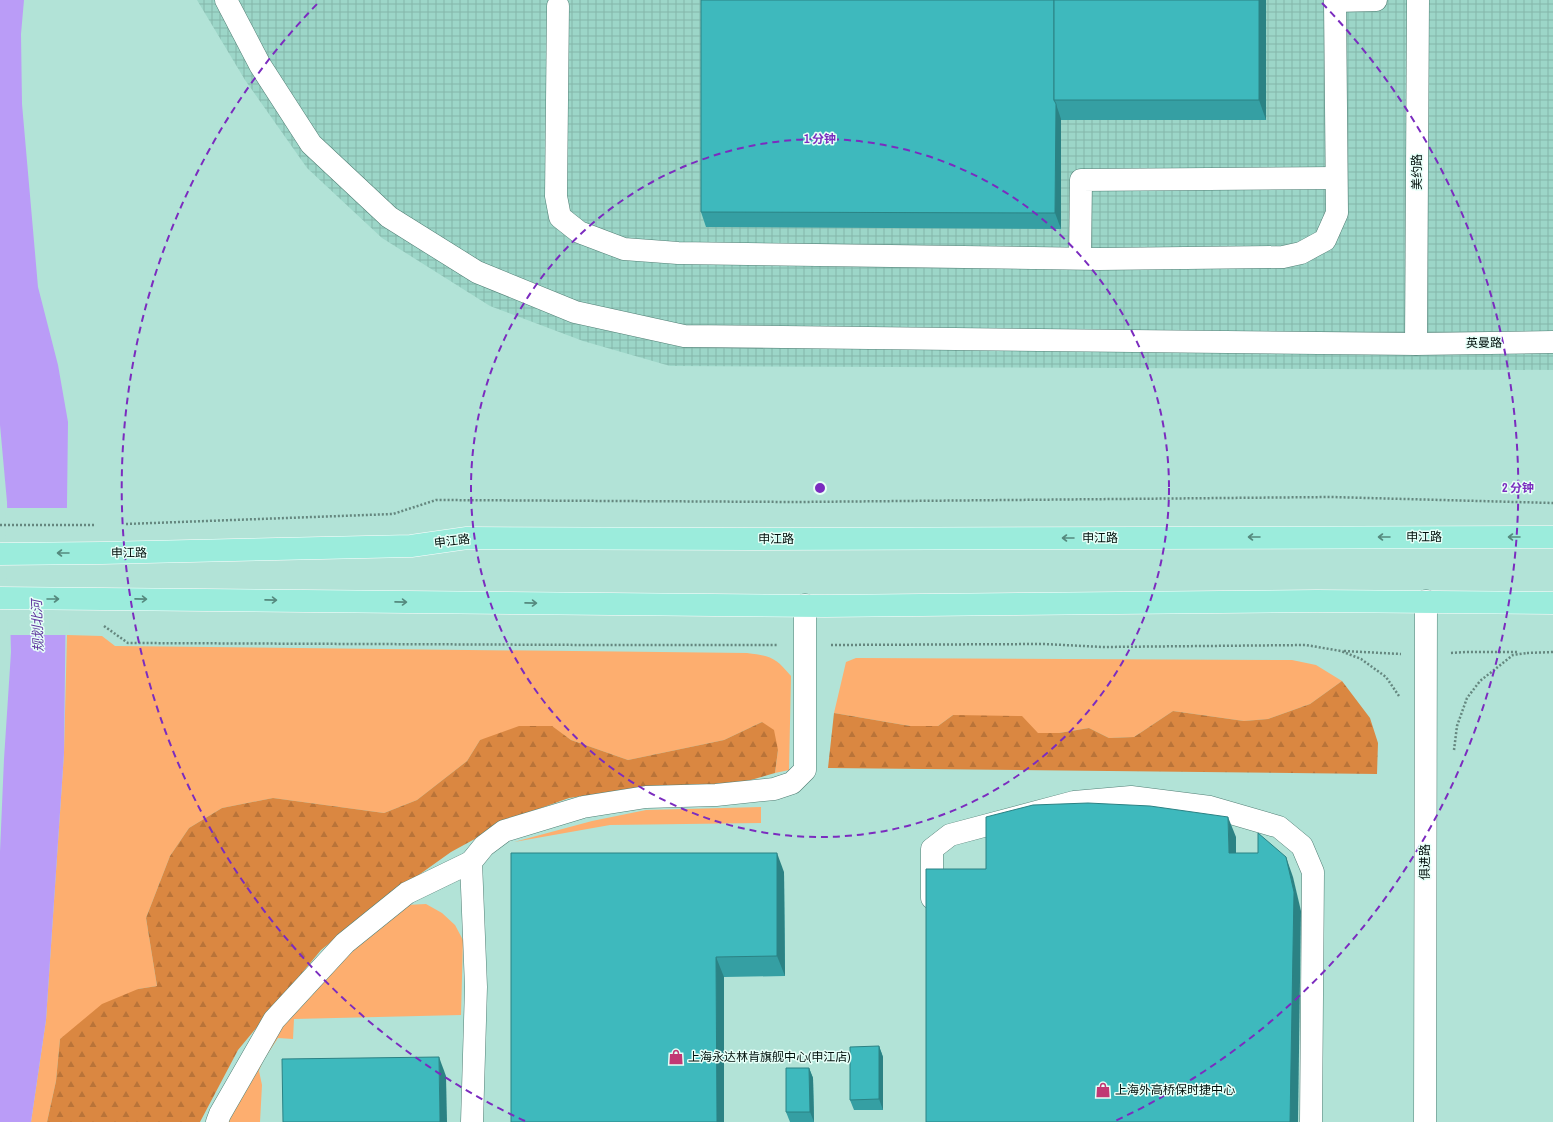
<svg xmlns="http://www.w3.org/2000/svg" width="1553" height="1122" font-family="'Archivo Narrow','Noto Sans SC',sans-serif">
<defs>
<pattern id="industrial-grid" width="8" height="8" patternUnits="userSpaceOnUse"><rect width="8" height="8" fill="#9cd6c8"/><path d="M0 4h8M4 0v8" fill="none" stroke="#85b6aa"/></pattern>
<pattern id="forest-firs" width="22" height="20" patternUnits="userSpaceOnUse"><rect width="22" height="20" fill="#da8741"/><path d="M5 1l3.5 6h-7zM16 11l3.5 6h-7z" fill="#b97338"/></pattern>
</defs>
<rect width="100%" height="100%" fill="#b2e3d7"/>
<path fill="url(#industrial-grid)" d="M197 0H1553V370L670 366 583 341 490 306 382 238 307 168 245 80Z"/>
<g fill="#fdae6f">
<path d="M67 635 102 636 115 646 747 653C771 656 775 657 791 676L789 770 775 773 778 750 762 722 724 740 628 760 571 740 552 727 480 740 467 761 417 800 384 813 273 798 222 808 189 828 170 856 146 918 157 986 138 989 60 1039 56 1081 47 1122H31L46 1020 64 753Z"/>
<path d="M856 658 1292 660 1316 665 1342 681 1310 704 1268 719 1244 721 1173 711 1134 737 1109 738 1089 728 1059 733H1038L953 715 938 726H910L834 713 846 662Z"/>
<path d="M761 807V823L610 825 514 842 592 821 646 810Z"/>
<path d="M426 904 442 913 455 925 463 940 461 1015 294 1019 293 1039 278 1038 263 1061 259 1071 262 1085 260 1122H223L278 1025 371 931 406 905Z"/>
</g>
<g fill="url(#forest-firs)">
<path d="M1342 681 1370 718 1378 743 1377 774 828 768 834 713 910 726H938L953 715 1022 716 1038 733H1059L1089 728 1109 738 1134 737 1173 711 1244 721 1268 719 1310 704Z"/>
<path d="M762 722 774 730 778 750 775 773 733 785 645 787 569 798 513 818 451 852 385 899 321 950 238 1050 200 1122H47L56 1081 60 1039 102 1004 138 989 157 986 146 918 170 856 189 828 222 808 273 798 384 813 417 800 467 761 480 740 519 726H552L571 740 628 760 724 740Z"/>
</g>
<path fill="#ba9cf7" d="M0 0H24L21 34 22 104 38 287 58 365 68 422 64 753 46 1020 31 1122H0V852L4 759 11 652 7 502 0 425Z"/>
<path fill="#b2e3d7" d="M5 508H70L69 635H8Z"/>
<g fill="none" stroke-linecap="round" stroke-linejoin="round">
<g stroke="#517f75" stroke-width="23">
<g id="minor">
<path d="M226 0 260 65 311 144 389 217 477 272 575 312 684 336 1416 344 1553 342"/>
<path d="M558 6 556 196 560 217 579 232 624 249 678 253 1099 259 1283 257 1301 253 1325 240 1337 213 1335 1 1376 0"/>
<path d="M1080 258 1081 180 1336 178"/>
<path d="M1416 344 1418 0"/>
<path d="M932 898V849L950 835 1074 802 1131 797 1210 807 1279 827 1302 846 1313 872 1311 1122"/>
<path d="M217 1122 220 1114 274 1020 345 943 407 893 471 862"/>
<path d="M472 1122 476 987 471 862 484 846 504 831 583 807 646 797 716 795 774 789 792 783 805 770V605"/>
<path d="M1425 1122 1426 601"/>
</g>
</g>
<g stroke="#fff" stroke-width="23">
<g id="major">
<path d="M0 554 102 553 411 546 467 538 752 539 1553 537"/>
<path d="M0 598 825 606 1317 601 1553 603"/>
</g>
</g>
<g stroke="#65877f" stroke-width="2.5" stroke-dasharray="2 2" stroke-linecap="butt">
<path d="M126 524 393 514 436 500 797 502 1331 497 1553 503"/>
<path d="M0 525H95"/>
<path d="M104 626 128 643 602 645H778"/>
<path d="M831 645 1044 644 1103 647 1306 645 1341 651 1361 659 1386 677 1399 696"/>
<path d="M1344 651 1401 654"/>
<path d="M1451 653 1466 652H1518"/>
<path d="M1527 653 1553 652"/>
<path d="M1454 750 1457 726 1467 698 1480 681 1513 655 1527 653"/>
</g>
<use href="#minor" stroke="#fff" stroke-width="22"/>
<use href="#major" stroke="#9becdc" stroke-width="22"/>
</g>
<g fill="#359fa3">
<path d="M1266 0V120H1061V119V229L706 227 701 212Z"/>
<path d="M784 872 785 976 724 977V1122H511Z"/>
<path d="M879 1046 883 1057V1110H854L850 1100Z"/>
<path d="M809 1068 813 1078 814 1122H790L786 1112Z"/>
</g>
<g fill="#2b8284">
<path d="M1259 0H1266V120L1259 100Z"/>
<path d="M1056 104 1061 119V229L1055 213Z"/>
<path d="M1228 817 1236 837V872L1229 853Z"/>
<path d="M777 853 784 872 785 976 777 956Z"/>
<path d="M1286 857 1293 877 1301 911 1298 1122H1290Z"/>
<path d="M716 957 724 977V1122H717Z"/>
<path d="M879 1046 883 1057V1110L879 1099Z"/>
<path d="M439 1057 446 1076 447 1122H440Z"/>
<path d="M809 1068 813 1078 814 1122 810 1112Z"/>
</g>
<g fill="#3eb9bd" stroke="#2b8284">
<path d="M701 0H1054V100L1056 104 1055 213 701 212Z"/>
<rect x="1054" y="0" width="205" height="100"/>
<path d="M1088 803 1150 806 1228 817 1229 853H1258V833L1286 857 1294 892 1290 1122H926V869H986V817L1033 805Z"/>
<path d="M511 853H777V956L716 957 717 1122H511Z"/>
<path d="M879 1046V1099L850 1100V1047Z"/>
<path d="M439 1057 440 1122H283L282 1059Z"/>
<path d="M786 1068H809L810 1112H786Z"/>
</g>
<defs><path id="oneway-shaft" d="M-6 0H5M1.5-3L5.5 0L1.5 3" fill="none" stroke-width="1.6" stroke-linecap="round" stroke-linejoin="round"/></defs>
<g stroke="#55897e">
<use href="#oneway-shaft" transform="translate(1254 537) rotate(180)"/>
<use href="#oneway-shaft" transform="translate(1384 537) rotate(180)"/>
<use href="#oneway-shaft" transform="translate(1514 537) rotate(180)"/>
<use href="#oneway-shaft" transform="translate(1068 538) rotate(180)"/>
<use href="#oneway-shaft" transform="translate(63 553) rotate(180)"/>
<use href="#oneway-shaft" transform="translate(53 599)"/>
<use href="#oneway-shaft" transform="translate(141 599) rotate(1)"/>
<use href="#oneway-shaft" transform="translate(271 600) rotate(1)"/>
<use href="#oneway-shaft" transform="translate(401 602) rotate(1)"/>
<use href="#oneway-shaft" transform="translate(531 603) rotate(1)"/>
</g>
<g fill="none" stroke="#7b2cbf" stroke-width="2" stroke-dasharray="7 5">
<circle cx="820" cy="488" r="349"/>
<path d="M525 1121A698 698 0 0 1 318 3M1322 3A698 698 0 0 1 1115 1121"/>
</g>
<defs>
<g id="shop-bare" transform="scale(1.2)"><path d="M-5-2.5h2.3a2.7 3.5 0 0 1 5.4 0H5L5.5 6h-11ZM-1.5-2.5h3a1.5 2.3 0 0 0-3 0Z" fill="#c13874" stroke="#e6fff8" stroke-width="2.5" paint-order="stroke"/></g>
</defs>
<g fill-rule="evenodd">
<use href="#shop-bare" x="676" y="1057"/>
<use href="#shop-bare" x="1103" y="1090"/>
</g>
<g text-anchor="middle" stroke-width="3" stroke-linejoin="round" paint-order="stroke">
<g font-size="12" fill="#000f0b" stroke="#e6fff8">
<text transform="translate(1417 172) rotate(-90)" y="4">美约路</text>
<text transform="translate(1484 343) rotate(-1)" y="4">英曼路</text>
<text x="1424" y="541">申江路</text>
<text x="1100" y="542">申江路</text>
<text x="776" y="543">申江路</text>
<text transform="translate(452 541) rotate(-7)" y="4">申江路</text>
<text transform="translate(129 553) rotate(-1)" y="4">申江路</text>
<text transform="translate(1425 862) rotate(-90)" y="4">俱进路</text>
</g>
<g font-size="12" fill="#000f0b" stroke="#e6fff8" text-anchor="start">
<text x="688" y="1061">上海永达林肯旗舰中心(申江店)</text>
<text x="1115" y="1094">上海外高桥保时捷中心</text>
</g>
<g font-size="13" font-style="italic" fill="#5d329b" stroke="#e6fff8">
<text transform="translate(37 626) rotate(-92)" y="5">规划北河</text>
</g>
</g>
<circle cx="820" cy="488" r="6" fill="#7b2cbf" stroke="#e6fff8" stroke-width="2"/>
<g font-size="12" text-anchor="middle" font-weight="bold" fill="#7b2cbf" stroke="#e6fff8" stroke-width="3" stroke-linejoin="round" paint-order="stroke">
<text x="820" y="143">1 分钟</text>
<text x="1518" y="492">2 分钟</text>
</g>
</svg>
